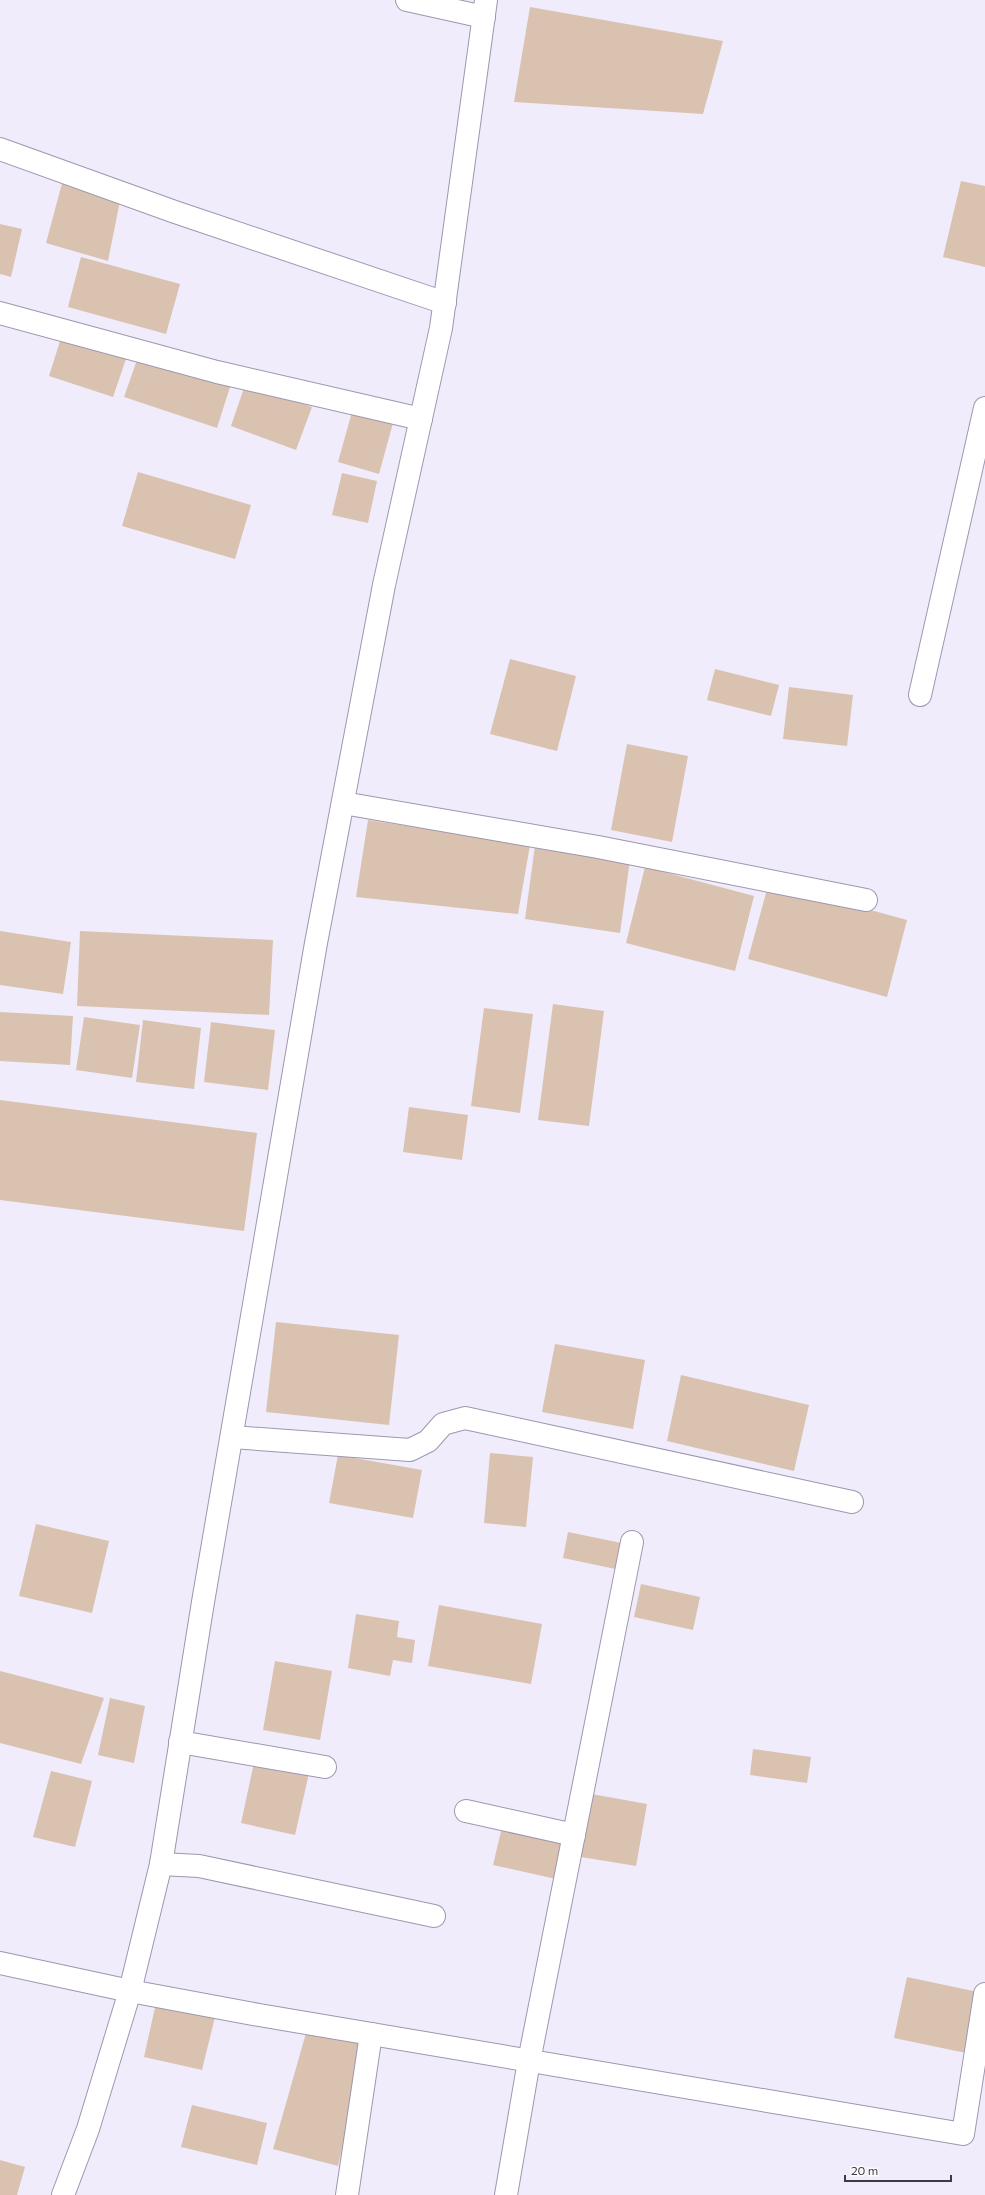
<svg xmlns="http://www.w3.org/2000/svg" width="985" height="2195" font-family="Commissioner,sans-serif">
<rect width="100%" height="100%" fill="#f1ecfc"/>
<g fill="#dac2b0">
<path d="M530 7 723 41 703 114 514 102Z"/>
<path d="M64 176 120 201 108 261 46 243Z"/>
<path d="M961 181 985 186V267L943 257Z"/>
<path d="M0 224 22 229 11 277 0 274Z"/>
<path d="M81 257 180 284 166 334 68 307Z"/>
<path d="M62 335 127 356 113 397 49 376Z"/>
<path d="M138 357 230 387 217 428 124 397Z"/>
<path d="M246 382 312 407 296 450 231 426Z"/>
<path d="M352 412 393 423 379 474 338 462Z"/>
<path d="M138 472 251 505 235 559 122 526Z"/>
<path d="M342 473 377 481 368 523 332 515Z"/>
<path d="M510 659 576 676 557 751 490 734Z"/>
<path d="M715 669 779 685 771 716 707 700Z"/>
<path d="M789 687 853 695 847 746 783 739Z"/>
<path d="M627 744 688 756 672 842 611 830Z"/>
<path d="M368 820 530 845 518 914 356 897Z"/>
<path d="M535 846 630 860 620 933 525 919Z"/>
<path d="M645 867 754 896 735 971 626 943Z"/>
<path d="M769 882 907 920 887 997 748 959Z"/>
<path d="M0 931 71 942 63 994 0 985Z"/>
<path d="M80 931 273 940 269 1015 77 1006Z"/>
<path d="M553 1004 604 1011 589 1126 538 1120Z"/>
<path d="M484 1008 533 1014 520 1113 471 1106Z"/>
<path d="M0 1012 73 1016 70 1065 0 1061Z"/>
<path d="M84 1017 140 1025 132 1078 76 1070Z"/>
<path d="M143 1020 201 1028 194 1089 136 1082Z"/>
<path d="M211 1022 275 1030 268 1090 204 1082Z"/>
<path d="M0 1100 257 1133 244 1231 0 1200Z"/>
<path d="M409 1107 468 1115 462 1160 403 1152Z"/>
<path d="M276 1322 399 1335 389 1425 266 1412Z"/>
<path d="M555 1344 645 1360 633 1429 542 1412Z"/>
<path d="M681 1375 809 1405 794 1471 667 1441Z"/>
<path d="M490 1453 533 1457 526 1527 484 1523Z"/>
<path d="M338 1455 422 1470 413 1518 329 1503Z"/>
<path d="M36 1524 109 1541 92 1613 19 1596Z"/>
<path d="M568 1532 631 1545 625 1571 563 1558Z"/>
<path d="M641 1584 700 1597 693 1630 634 1617Z"/>
<path d="M439 1605 542 1624 531 1684 428 1666Z"/>
<path d="M356 1614 399 1621 397 1637 415 1640 412 1663 393 1660 390 1676 348 1668Z"/>
<path d="M275 1661 332 1671 320 1740 263 1730Z"/>
<path d="M0 1671 104 1698 81 1764 0 1743Z"/>
<path d="M110 1698 145 1706 134 1763 98 1755Z"/>
<path d="M753 1749 811 1757 807 1783 750 1775Z"/>
<path d="M255 1758 310 1769 295 1835 241 1823Z"/>
<path d="M51 1771 92 1781 75 1847 33 1837Z"/>
<path d="M586 1793 647 1804 636 1866 575 1856Z"/>
<path d="M502 1827 564 1840 556 1879 493 1865Z"/>
<path d="M907 1977 978 1992 966 2053 894 2038Z"/>
<path d="M156 2003 215 2017 202 2070 144 2057Z"/>
<path d="M306 2033 366 2044 338 2166 273 2149Z"/>
<path d="M192 2105 267 2123 257 2165 181 2147Z"/>
<path d="M0 2160 25 2167 17 2195H0Z"/>
</g>
<g fill="none" stroke-linecap="round" stroke-linejoin="round">
<g stroke="#9f96af" stroke-width="24">
<g id="minor">
<path d="M407 0 484 17"/>
<path d="M0 149 175 212 445 303"/>
<path d="M0 313 217 372 421 419"/>
<path d="M920 695 985 408"/>
<path d="M343 803 598 847 866 900"/>
<path d="M232 1437 410 1450 428 1441 443 1424 465 1418 852 1502"/>
<path d="M180 1742 325 1767"/>
<path d="M466 1811 574 1835"/>
<path d="M161 1864 199 1866 434 1916"/>
<path d="M0 1963 130 1991 259 2015 963 2134 985 1994"/>
<path d="M63 2195 88 2129 130 1991 161 1864 203 1602 316 943 384 585 441 328 486 0"/>
<path d="M347 2195 371 2034"/>
<path d="M506 2195 529 2061 632 1542"/>
</g>
</g>
<use href="#minor" stroke="#fff" stroke-width="22"/>
</g>
<path d="M845 2175v6h106v-6" fill="none" stroke="#3d3a44" stroke-width="2"/>
<text x="851" y="2175" font-size="12" fill="#3d3a44" stroke="#fcfcfc" stroke-width="3" paint-order="stroke">20 m</text>
</svg>
